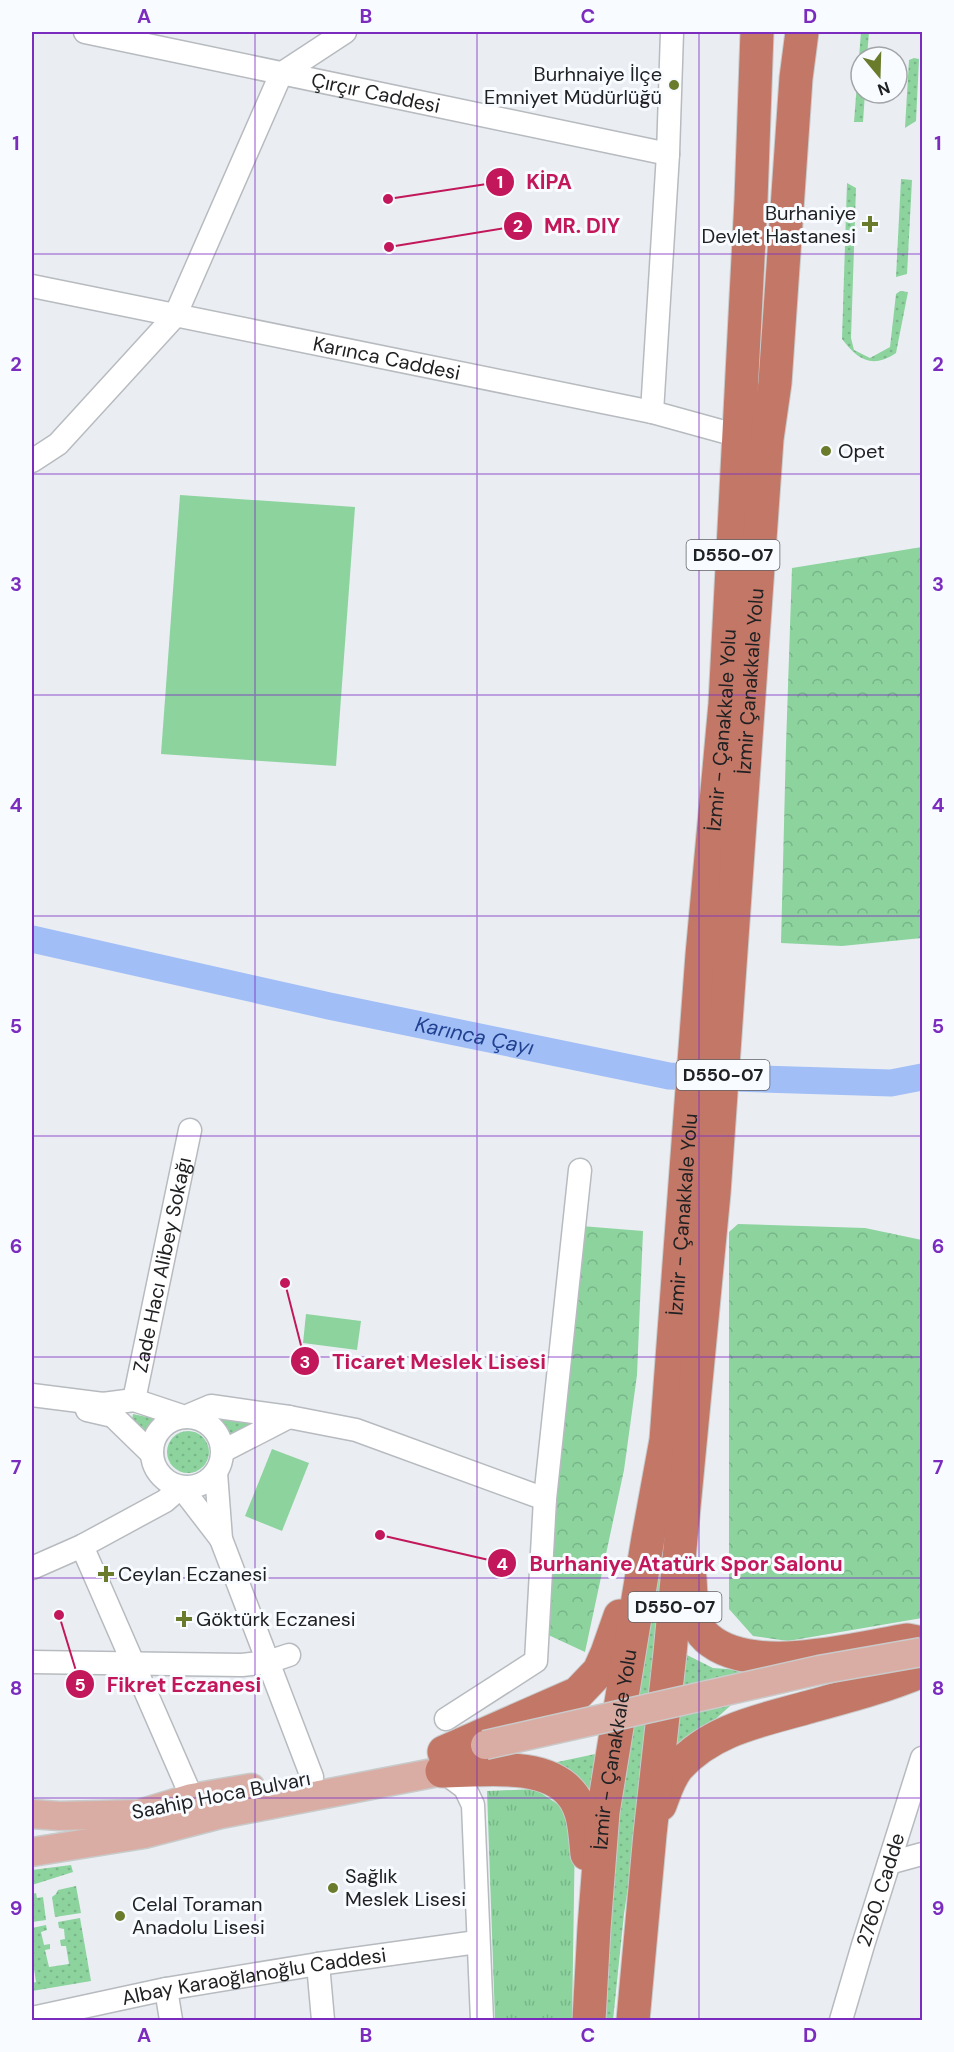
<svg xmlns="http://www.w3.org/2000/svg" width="954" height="2052" font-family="'DM Sans',sans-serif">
<defs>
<pattern id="grass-dots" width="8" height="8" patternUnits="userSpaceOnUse" patternTransform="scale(1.5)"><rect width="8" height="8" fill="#8cd39e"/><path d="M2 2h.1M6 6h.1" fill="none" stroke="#78b588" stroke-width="1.8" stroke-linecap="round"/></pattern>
<pattern id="forest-crowns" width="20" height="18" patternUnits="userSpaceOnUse" patternTransform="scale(1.5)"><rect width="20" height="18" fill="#8cd39e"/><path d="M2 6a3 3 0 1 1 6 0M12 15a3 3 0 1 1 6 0" fill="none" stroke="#78b588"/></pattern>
<pattern id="park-tufts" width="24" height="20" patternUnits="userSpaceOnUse" patternTransform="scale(1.5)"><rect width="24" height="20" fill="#8cd39e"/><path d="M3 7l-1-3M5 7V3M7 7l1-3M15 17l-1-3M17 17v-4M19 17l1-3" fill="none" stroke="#78b588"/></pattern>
</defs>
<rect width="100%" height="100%" fill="#eaeef3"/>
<g fill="url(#grass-dots)">
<path d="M861 32H869L867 57H861V93H865L863 122H854Z"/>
<path d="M914 58 919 59 916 121 905 128 909 60Z"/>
<path d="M901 179 912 180 907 274 896 277Z"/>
<path d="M847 183 856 188 851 338 854 350 870 358 890 347 896 294 900 291 908 292 896 353C872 369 858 360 842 339Z"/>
<path d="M133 1414 165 1421 155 1430 152 1437 132 1419Z"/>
<path d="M238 1415 255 1420 227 1439 212 1418Z"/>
<circle cx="188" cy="1452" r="21"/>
<path d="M670 1483 651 1736 624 1914 613 2020H603L622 1737Z"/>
<path d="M687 1655 713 1668 768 1672 690 1742 675 1746Z"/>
<path d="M600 1753 594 1818 548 1764Z"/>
<path d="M71 1865 73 1872 32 1885V1870Z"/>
<path d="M76 1886 81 1913 55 1917 52 1897 56 1894 58 1890Z"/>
<path d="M36 1893 37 1898 43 1897 46 1920 32 1922V1894Z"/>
<path d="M80 1918 91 1981 32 1991V1983L36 1982 32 1956V1928L46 1925 47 1930 41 1932 44 1945 50 1944V1949L45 1950 49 1967 69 1964 66 1946H61L60 1940 65 1939 64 1929 59 1928 58 1922Z"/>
</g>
<g fill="url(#forest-crowns)">
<path d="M922 547V938L842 946 781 943 786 745 792 568Z"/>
<path d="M738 1224 865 1228 922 1240V1618L788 1641 753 1636 729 1609V1232Z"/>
<path d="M581 1226 643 1231 637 1375 624 1470 585 1652 544 1633Z"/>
</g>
<path fill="url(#park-tufts)" d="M535 1789 559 1805 575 1832 572 2020H495L487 1791Z"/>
<g fill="#8cd39e">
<path d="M180 495 355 507 336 766 161 754Z"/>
<path d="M306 1314 361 1321 357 1350 303 1343Z"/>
<path d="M272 1449 309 1463 282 1531 245 1516Z"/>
</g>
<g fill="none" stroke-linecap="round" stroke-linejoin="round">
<path stroke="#a2bef6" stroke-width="27" id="s1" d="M32 939 329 1006 669 1076 891 1083 922 1077"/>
<g stroke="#b7bbbf" stroke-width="25">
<g id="minor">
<path id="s2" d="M85 32 668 154"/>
<path id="s3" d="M32 286 652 412 739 436"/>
<path d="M652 412 668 154 672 32"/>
<path d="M32 461 58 444 175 316 281 74 345 32"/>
<path d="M32 1395 103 1404 134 1400 185 1417 211 1406 289 1417 356 1430 545 1499"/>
<path id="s4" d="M134 1400 190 1130"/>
<path d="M87 1410 113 1416 152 1454"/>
<circle cx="187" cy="1452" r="35"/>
<path d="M223 1451 289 1417"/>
<path d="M216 1473 221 1539 312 1777"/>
<path d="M82 1546 192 1798"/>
<path d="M32 1568 82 1546 165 1501 181 1487 221 1539"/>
<path d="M32 1662 242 1665 268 1662 289 1655"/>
<path d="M446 1719 536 1661 545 1499 580 1170"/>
<path d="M442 1771 465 1788 473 1805 482 2020"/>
<path d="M889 1863 922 1854"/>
<path d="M318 1964 323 2020"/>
<path d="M166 1989 171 2020"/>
<path id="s5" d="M32 2018 166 1989 318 1964 477 1942"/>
<path id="s6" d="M841 2020 863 1945 922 1758"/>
</g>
</g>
<g stroke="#c9caca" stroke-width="31">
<g id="major">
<path d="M32 1814 59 1816 139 1814 192 1798 251 1788"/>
<path d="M32 1852 144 1834 221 1814 464 1767"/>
</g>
</g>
<g stroke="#c9caca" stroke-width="35">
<g id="highway">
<path d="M690 1578C691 1597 691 1624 707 1638 751 1677 854 1649 907 1640L922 1643"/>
<path d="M444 1752 578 1693 599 1671 607 1653 620 1616"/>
<path d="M442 1771C481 1771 547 1760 573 1796 585 1812 585 1836 587 1854"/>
<path d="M660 1805C665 1792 669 1778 678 1767 711 1730 759 1721 805 1708 845 1697 884 1687 922 1671"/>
<path id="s7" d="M589 2020 594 1928 603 1812 648 1538 666 1440 702 955 725 704 751 200 757 32"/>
<path id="s8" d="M633 2020 650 1834 670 1653 714 1193 767 439 775 383 796 78 802 32"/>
</g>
</g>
<use href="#minor" stroke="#fff" stroke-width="22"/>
<use href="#major" stroke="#daada4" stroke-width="28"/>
<use href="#highway" stroke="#c27767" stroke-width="33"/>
<g stroke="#c9caca" stroke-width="31" stroke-linecap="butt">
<path id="major-bridge" d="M485 1745 819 1670 922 1652"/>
</g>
<use href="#major-bridge" stroke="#daada4" stroke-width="28"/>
</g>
<path fill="none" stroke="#7b2cbf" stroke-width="1.5" stroke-opacity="0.55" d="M255 32V2020M477 32V2020M699 32V2020M32 254H922M32 474H922M32 695H922M32 916H922M32 1136H922M32 1357H922M32 1578H922M32 1798H922"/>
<g fill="#6a7c2b" stroke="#f8fbff" stroke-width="2">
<circle cx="674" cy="85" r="6"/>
<path d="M867 215h6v6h6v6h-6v6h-6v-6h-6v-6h6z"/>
<circle cx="826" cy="451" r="6"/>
<path d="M103 1565h6v6h6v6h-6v6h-6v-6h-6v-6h6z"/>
<path d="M181 1610h6v6h6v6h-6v6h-6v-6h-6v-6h6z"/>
<circle cx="333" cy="1888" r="6"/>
<circle cx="120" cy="1916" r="6"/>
</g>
<g text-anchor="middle" stroke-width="6" stroke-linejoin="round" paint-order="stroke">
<g fill="#f8fbff" stroke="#616265" stroke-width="1.5">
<rect x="686.5" y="540" width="93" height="30" rx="4.5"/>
<rect x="676.5" y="1060" width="93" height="30" rx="4.5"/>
<rect x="628.5" y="1592" width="93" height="30" rx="4.5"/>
</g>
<g font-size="18" font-weight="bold" fill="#202123">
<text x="733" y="561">D550-07</text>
<text x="723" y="1081">D550-07</text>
<text x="675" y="1613">D550-07</text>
</g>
<g font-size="20" fill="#202123" stroke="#f8fbff" text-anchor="start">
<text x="662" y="81" text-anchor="end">Burhnaiye İlçe<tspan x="662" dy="23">Emniyet Müdürlüğü</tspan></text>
<text x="856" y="220" text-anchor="end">Burhaniye<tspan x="856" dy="23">Devlet Hastanesi</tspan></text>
<text x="838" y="458">Opet</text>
<text x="118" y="1581">Ceylan Eczanesi</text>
<text x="196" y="1626">Göktürk Eczanesi</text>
<text x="345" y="1883">Sağlık<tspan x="345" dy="23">Meslek Lisesi</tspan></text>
<text x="132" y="1911">Celal Toraman<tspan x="132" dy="23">Anadolu Lisesi</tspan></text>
</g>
<g font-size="20" fill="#202123" stroke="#f8fbff">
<text dy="7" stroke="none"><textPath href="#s2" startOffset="297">Çırçır Caddesi</textPath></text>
<text dy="7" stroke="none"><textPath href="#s3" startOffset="362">Karınca Caddesi</textPath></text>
<text dy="7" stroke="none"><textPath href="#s8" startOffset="1344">İzmir Çanakkale Yolu</textPath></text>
<text dy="7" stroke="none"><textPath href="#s7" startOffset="1298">İzmir - Çanakkale Yolu</textPath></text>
<text dy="7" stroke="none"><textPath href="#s7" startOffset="812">İzmir - Çanakkale Yolu</textPath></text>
<text dy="7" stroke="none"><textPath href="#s4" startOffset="138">Zade Hacı Alibey Sokağı</textPath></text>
<text dy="7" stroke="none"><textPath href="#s7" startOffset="272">İzmir - Çanakkale Yolu</textPath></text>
<text transform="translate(221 1795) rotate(-11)" y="7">Saahip Hoca Bulvarı</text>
<text dy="7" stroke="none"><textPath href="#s6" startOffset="136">2760. Cadde</textPath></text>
<text dy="7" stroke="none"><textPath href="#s5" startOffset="226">Albay Karaoğlanoğlu Caddesi</textPath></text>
</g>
<g font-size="21" font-style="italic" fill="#204190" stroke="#f8fbff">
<text dy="7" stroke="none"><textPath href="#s1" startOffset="453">Karınca Çayı</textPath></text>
</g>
</g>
<path fill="none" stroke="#c2185b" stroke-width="2" d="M388 199L500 182M389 247L518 226M285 1283L305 1361M380 1535L502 1563M59 1615L80 1684"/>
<g fill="#c2185b" stroke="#f8fbff" stroke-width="2">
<circle cx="388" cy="199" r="6"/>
<circle cx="389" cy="247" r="6"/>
<circle cx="285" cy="1283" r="6"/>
<circle cx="380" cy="1535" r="6"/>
<circle cx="59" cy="1615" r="6"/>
<circle cx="500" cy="182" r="15"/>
<circle cx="518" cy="226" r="15"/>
<circle cx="305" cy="1361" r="15"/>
<circle cx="502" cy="1563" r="15"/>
<circle cx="80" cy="1684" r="15"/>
</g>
<g font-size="18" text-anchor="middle" font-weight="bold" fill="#fff">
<text x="500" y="188">1</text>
<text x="518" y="232">2</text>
<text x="305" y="1368">3</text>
<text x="502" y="1570">4</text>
<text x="80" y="1691">5</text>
</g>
<g font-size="21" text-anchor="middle" font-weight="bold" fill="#c2185b" stroke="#f8fbff" stroke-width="6" stroke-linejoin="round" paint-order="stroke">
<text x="549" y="189">KİPA</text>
<text x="582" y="233">MR. DIY</text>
<text x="439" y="1369">Ticaret Meslek Lisesi</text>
<text x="686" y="1571">Burhaniye Atatürk Spor Salonu</text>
<text x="184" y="1692">Fikret Eczanesi</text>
</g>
<rect width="954" height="2052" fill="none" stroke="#f8fbff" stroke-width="66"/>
<g transform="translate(879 75) rotate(161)"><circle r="28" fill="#f8fbff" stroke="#a2a4a7" stroke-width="1.5"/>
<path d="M0-4.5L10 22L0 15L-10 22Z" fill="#6a7c2b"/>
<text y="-9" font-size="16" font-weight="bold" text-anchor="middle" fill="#202123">N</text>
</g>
<rect x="33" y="33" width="888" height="1986" fill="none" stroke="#7b2cbf" stroke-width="2"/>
<g font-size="20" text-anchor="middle" font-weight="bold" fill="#7b2cbf">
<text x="144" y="23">A</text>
<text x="366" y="23">B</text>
<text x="588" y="23">C</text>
<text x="810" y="23">D</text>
<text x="16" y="150">1</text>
<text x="938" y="150">1</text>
<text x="16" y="371">2</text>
<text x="938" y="371">2</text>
<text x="16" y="591">3</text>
<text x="938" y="591">3</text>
<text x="16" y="812">4</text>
<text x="938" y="812">4</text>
<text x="16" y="1033">5</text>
<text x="938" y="1033">5</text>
<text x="16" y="1253">6</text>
<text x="938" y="1253">6</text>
<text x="16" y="1474">7</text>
<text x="938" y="1474">7</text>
<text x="16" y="1695">8</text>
<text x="938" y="1695">8</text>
<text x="16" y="1915">9</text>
<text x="938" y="1915">9</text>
<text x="144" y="2042">A</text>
<text x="366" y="2042">B</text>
<text x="588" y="2042">C</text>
<text x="810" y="2042">D</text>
</g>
</svg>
